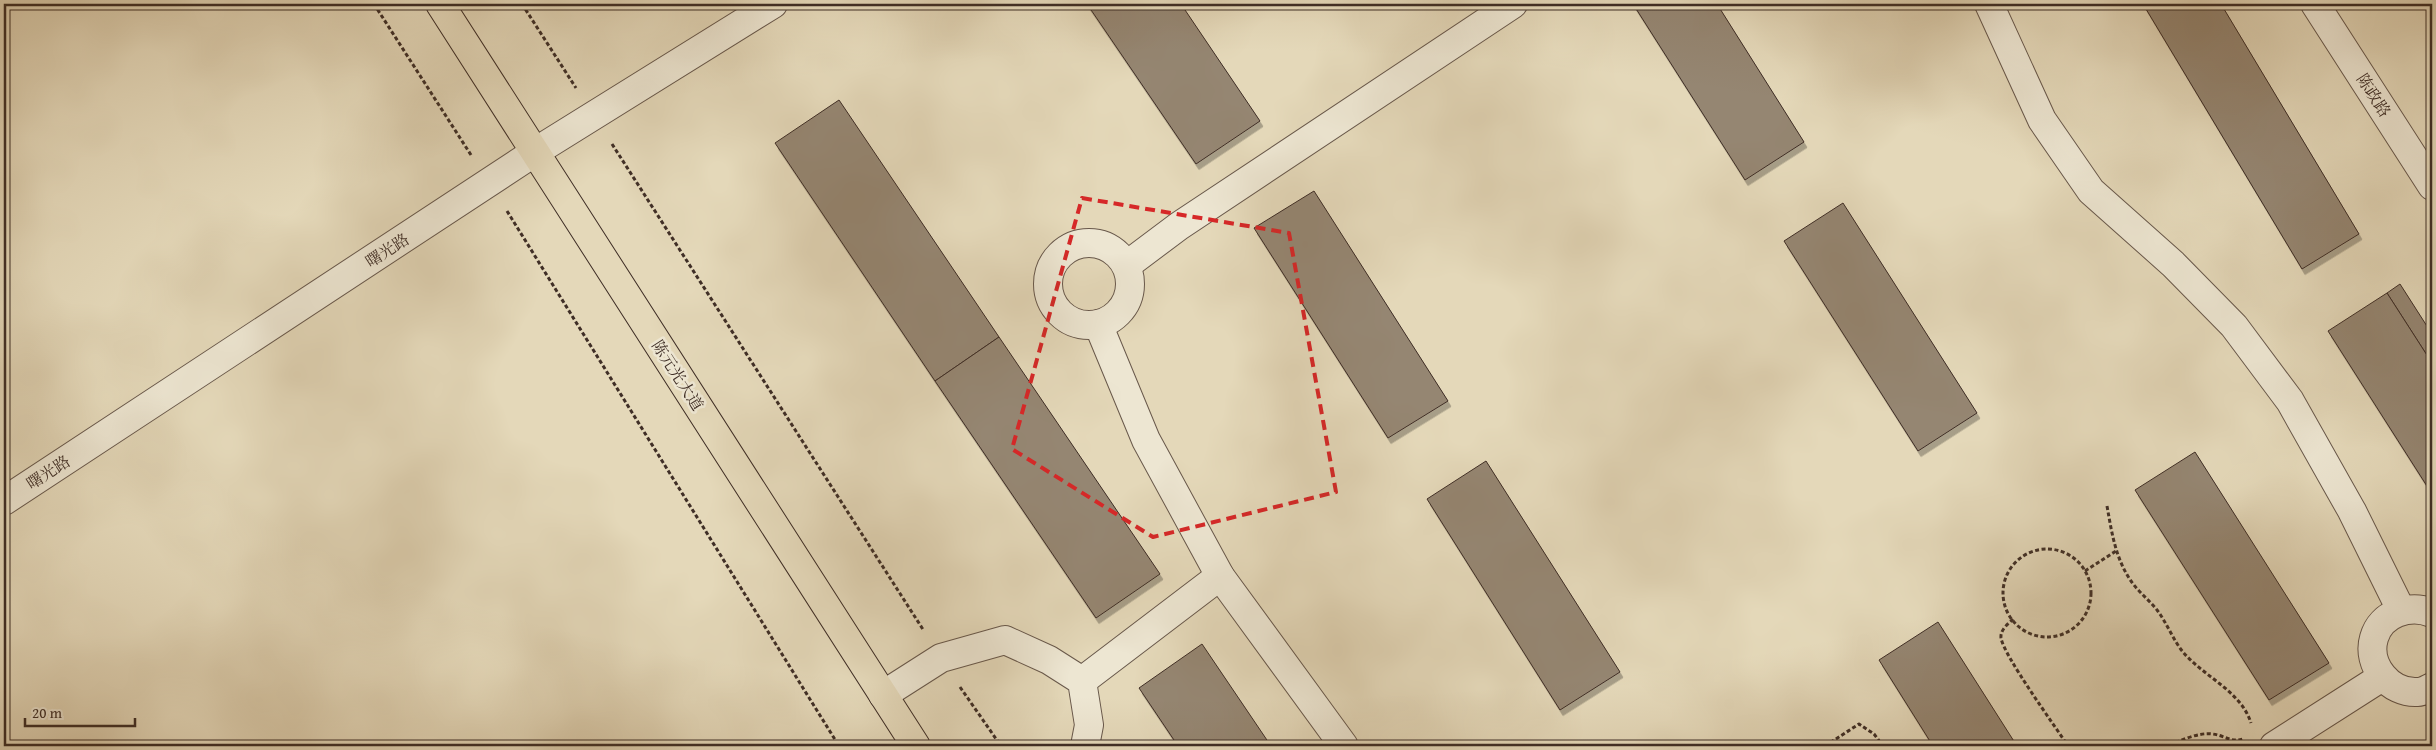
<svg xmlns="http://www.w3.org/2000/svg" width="2436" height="750" font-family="'Gentium Book Plus','Noto Serif SC',serif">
<defs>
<filter id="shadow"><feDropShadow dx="3" dy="5.5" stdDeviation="0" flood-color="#0004"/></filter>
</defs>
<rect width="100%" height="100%" fill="#e4d8b9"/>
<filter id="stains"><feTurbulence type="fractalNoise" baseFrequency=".004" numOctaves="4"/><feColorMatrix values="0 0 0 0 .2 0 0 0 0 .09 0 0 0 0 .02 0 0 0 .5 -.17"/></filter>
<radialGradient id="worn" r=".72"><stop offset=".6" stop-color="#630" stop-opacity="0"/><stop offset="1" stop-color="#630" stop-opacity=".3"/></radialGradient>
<g fill="#958672" stroke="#3f2e26" filter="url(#shadow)">
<path d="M1087 4H1181L1260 121 1196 164Z"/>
<path d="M1633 4H1717L1804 142 1745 180Z"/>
<path d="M2143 4H2221L2359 234 2302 269Z"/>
<path d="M839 100 999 337 935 381 775 143Z"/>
<path d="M1314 191 1448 401 1388 438 1254 228Z"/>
<path d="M1843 203 1977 413 1918 451 1784 241Z"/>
<path d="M2400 284 2432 334V363L2387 293Z"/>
<path d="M2387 293 2432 363V494L2328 331Z"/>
<path d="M999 337 1160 574 1096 618 935 381Z"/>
<path d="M2195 452 2329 663 2269 700 2135 490Z"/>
<path d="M1486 461 1620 672 1560 710 1427 499Z"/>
<path d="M1938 622 2017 746H1933L1879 660Z"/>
<path d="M1202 644 1271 746H1178L1139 688Z"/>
</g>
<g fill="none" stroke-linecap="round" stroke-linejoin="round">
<g stroke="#68584b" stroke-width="30">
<g id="minor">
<path d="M1989 4 2042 120 2091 191 2173 264 2234 326 2290 401 2352 511 2401 610"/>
<path d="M2315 4 2432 186"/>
<circle cx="1089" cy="284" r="41"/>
<path d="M1127 265 1179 226 1513 4"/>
<path d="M1098 324 1146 440 1220 576 1344 746"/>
<path d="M4 501 535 152 773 4"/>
<path d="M2432 613C2410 604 2381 613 2374 638 2366 665 2390 694 2418 692 2422 692 2428 689 2432 687"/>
<path d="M1082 681 1220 576"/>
<path d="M883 695 941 658 1005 640 1049 660 1082 681 1089 725 1085 746"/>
<path d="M2274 746 2382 677"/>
</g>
</g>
<g stroke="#3f2e26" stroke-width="30">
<path id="major" d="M440 4 916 746"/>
</g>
<g stroke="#3f2e26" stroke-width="3" stroke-dasharray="4 2.5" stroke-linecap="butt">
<path d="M374 4 471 155"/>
<path d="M522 4 576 88"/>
<path d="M612 144 924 631"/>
<path d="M507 211 839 746"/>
<path d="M2107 506C2112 534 2116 562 2134 585 2141 594 2150 601 2157 610 2167 623 2173 640 2183 652 2204 677 2241 691 2251 723"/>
<circle cx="2047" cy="593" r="44"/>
<path d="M2085 571 2116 551"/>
<path d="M2013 619C2008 624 2000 630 2001 638 2004 656 2055 726 2068 746"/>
<path d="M960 687 1001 746"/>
<path d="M1825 746 1859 724 1874 734 1883 746"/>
<path d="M2170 746C2180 740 2200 732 2212 734 2224 735 2231 743 2243 739"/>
</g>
<use href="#minor" stroke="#ede6d2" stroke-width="28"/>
<use href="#major" stroke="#e4d8b9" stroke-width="28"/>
</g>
<path fill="none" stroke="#d62828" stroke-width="4" stroke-dasharray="10 6" stroke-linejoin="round" d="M1082 198 1289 233 1336 492 1153 537 1012 449Z"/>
<g text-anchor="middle" stroke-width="5" stroke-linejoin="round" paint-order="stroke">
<g font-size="16" fill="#3f2e26" stroke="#ede6d2">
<text transform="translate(2374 95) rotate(57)" y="6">陈政路</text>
<text transform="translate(387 250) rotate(-33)" y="6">曙光路</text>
<text transform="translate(678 375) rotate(57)" y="6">陈元光大道</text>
<text transform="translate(48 472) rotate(-33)" y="6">曙光路</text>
</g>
</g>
<rect width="2436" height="750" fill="none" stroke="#e4d8b9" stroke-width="20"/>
<rect x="5" y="5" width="2426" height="740" fill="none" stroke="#3f2e26" stroke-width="2.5"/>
<rect x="10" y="10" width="2416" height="730" fill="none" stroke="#3f2e26"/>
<path d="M25 718v8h110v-8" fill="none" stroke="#3f2e26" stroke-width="2.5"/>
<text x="32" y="718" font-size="15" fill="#3f2e26" stroke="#ede6d2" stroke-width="4" paint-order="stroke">20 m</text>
<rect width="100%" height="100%" filter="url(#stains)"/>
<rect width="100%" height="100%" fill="url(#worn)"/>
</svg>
